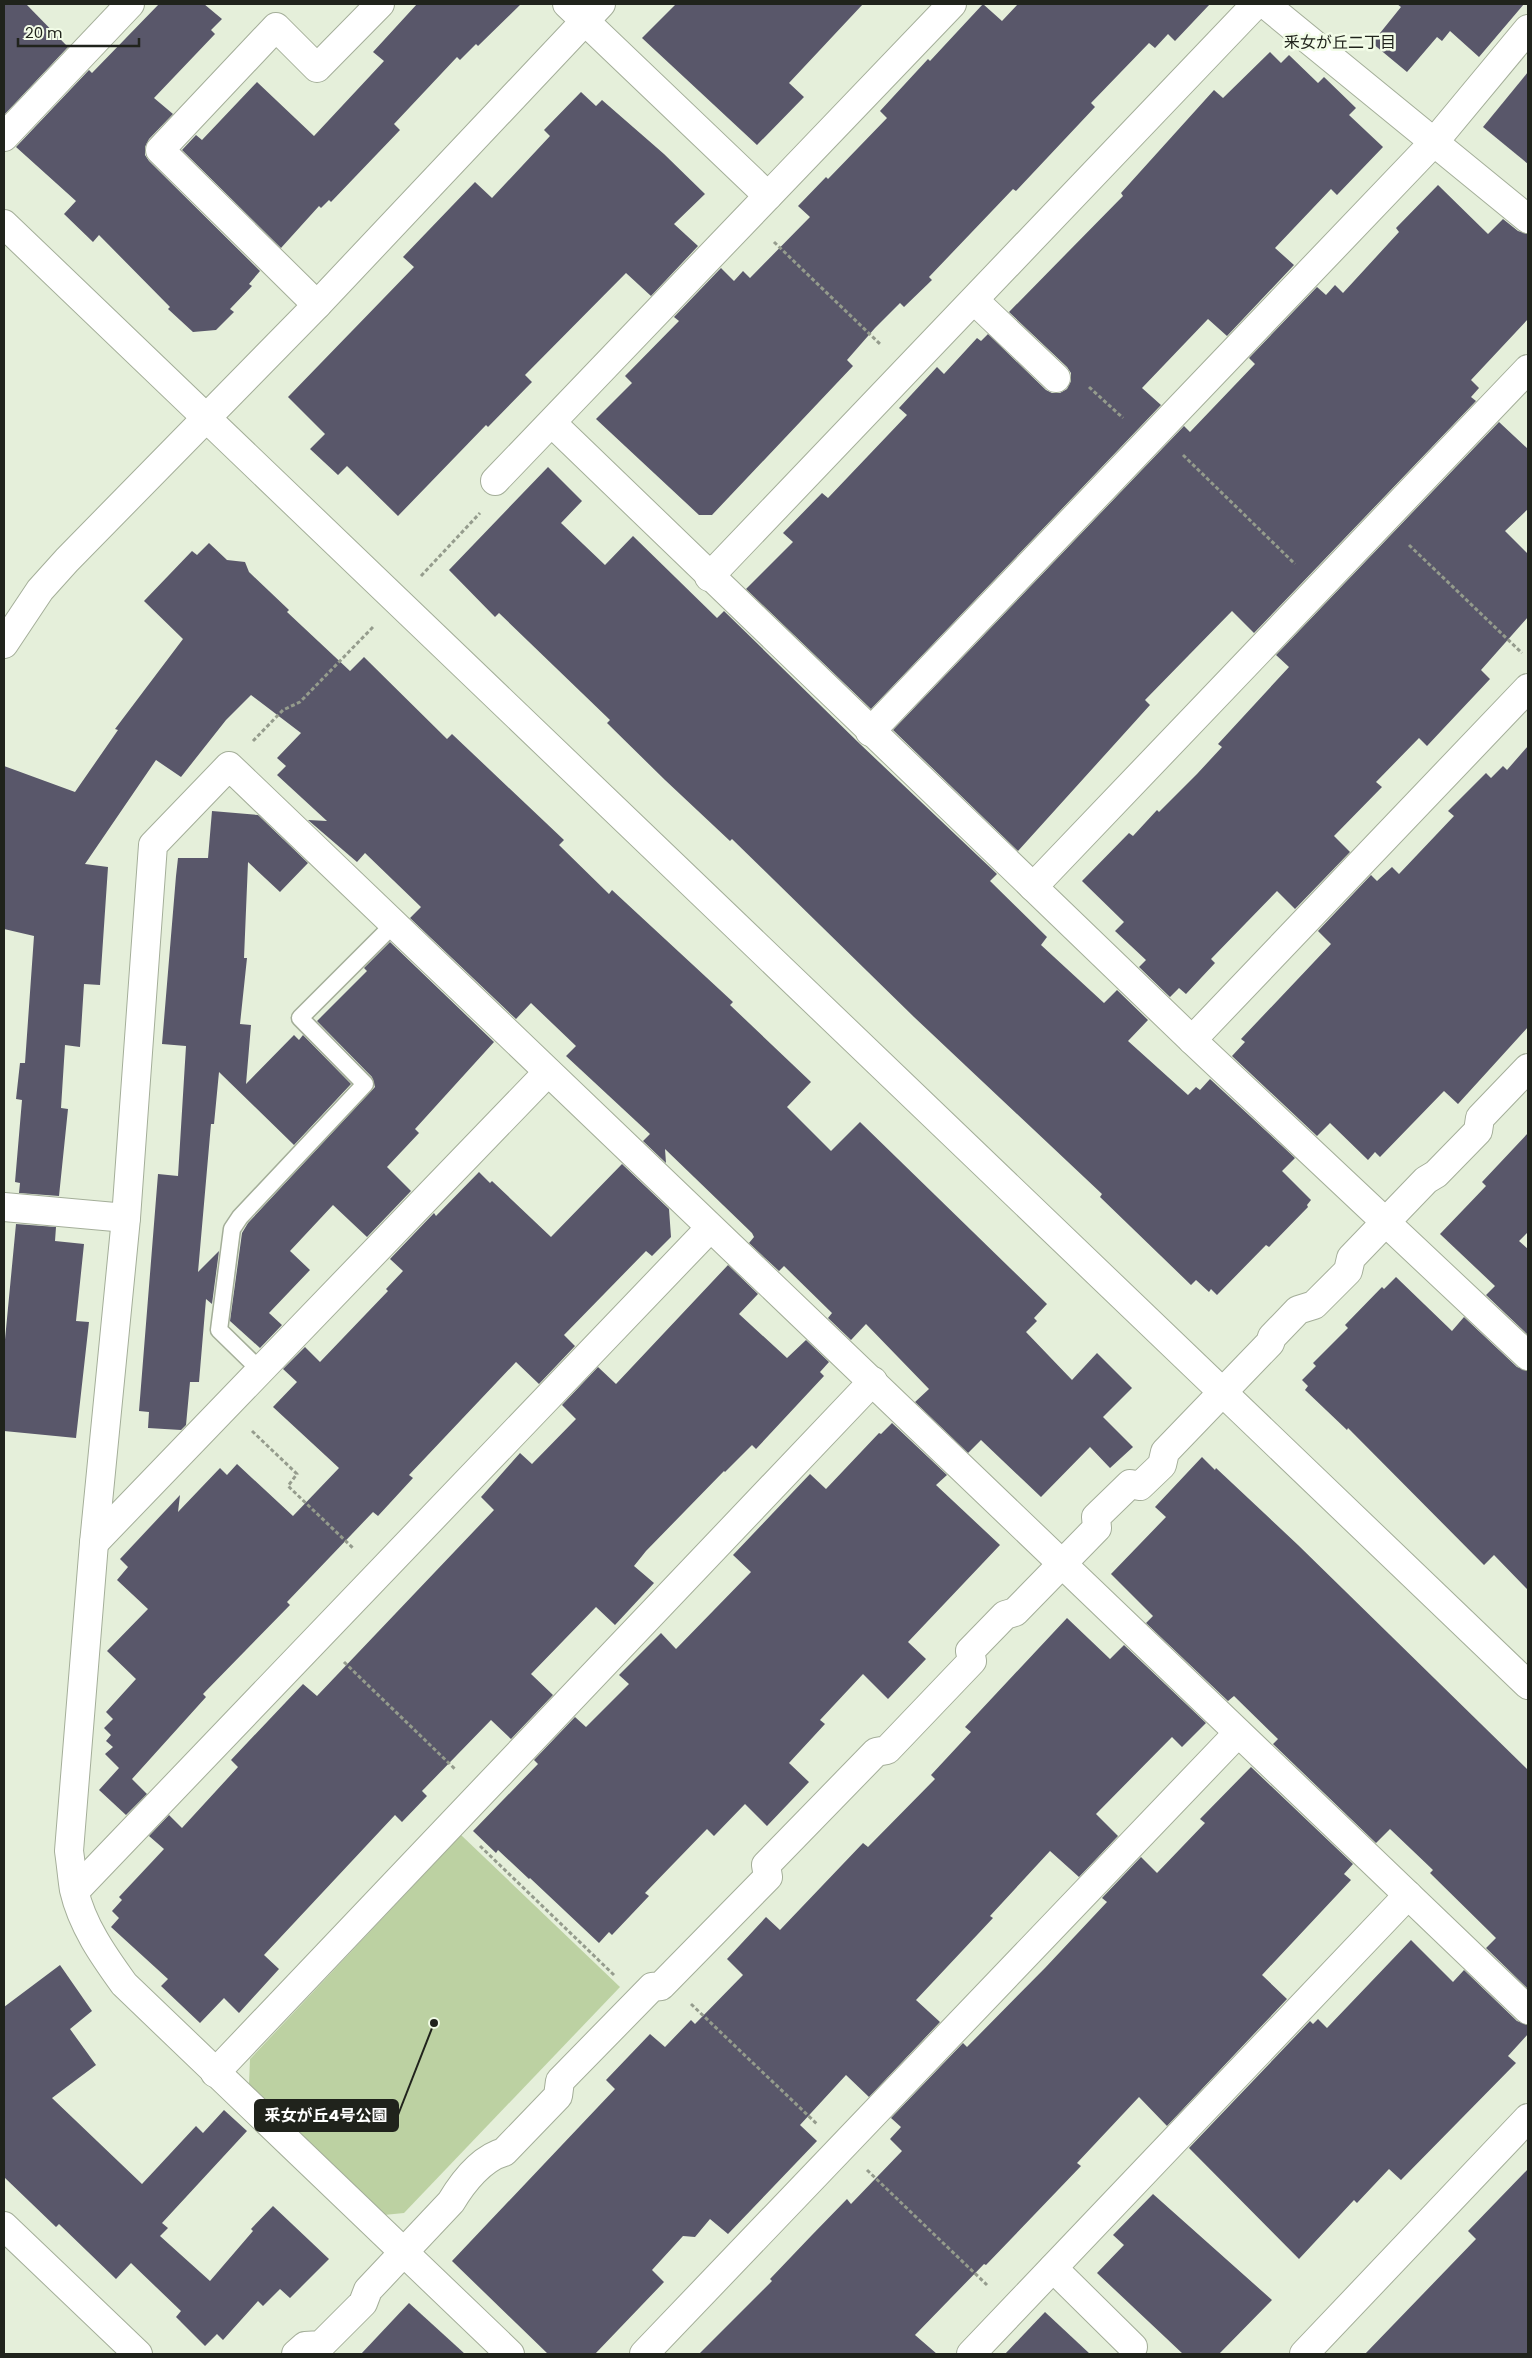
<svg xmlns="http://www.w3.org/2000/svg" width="1532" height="2358" font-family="Poppins,'Noto Sans JP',sans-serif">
<rect width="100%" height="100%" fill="#e5efda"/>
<path fill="#bcd1a2" d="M461 1835 620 1987 404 2213 384 2215 249 2084 250 2059Z"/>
<g fill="#59576a">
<path d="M4 4H26L68 47 4 115Z"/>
<path d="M159 4H204L222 19 211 30 215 34 154 98 173 114 149 139 145 147V155L149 161 260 271 249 284 252 286 230 309 234 312 216 330 193 332 168 309 170 307 99 235 93 242 64 214 76 201 16 147 89 70 92 73Z"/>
<path d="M417 4H521L478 46 476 44 460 60 457 57 394 124 400 130 331 202 329 200 321 208 319 206 281 248 182 150 196 135 202 140 257 82 314 136 384 61 373 52Z"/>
<path d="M676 4H863L789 83 804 97 757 145 642 38Z"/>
<path d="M983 4 1002 21 1018 4H1210L1175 41 1168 34 1155 48 1149 43 1091 103 1095 107 1016 191 1013 189 929 277 932 280 904 307 900 303 875 328 847 360 853 366 712 515H699L596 419 632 383 625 376 679 321 674 317 721 268 734 281 743 271 750 278 810 217 798 206 826 177 828 179 887 118 880 111 928 59 930 61Z"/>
<path d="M1397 4H1524L1479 57 1450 31 1442 41 1437 37 1407 72 1372 43 1401 7Z"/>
<path d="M1270 52 1281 63 1289 55 1318 83 1324 77 1356 108 1349 115 1383 147 1337 195 1331 189 1275 248 1294 265 1227 336 1208 319 1142 388 1161 405 871 709 746 589 793 542 783 533 822 493 828 498 907 415 899 408 937 367 944 374 977 338 981 341 988 334 1046 390 1052 393H1060L1067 389 1071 381V373L1067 367 1009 312 1123 196 1121 193 1214 90 1223 98Z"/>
<path d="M1528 72V164L1483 127Z"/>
<path d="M581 92 596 106 602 100 664 154 705 194 674 224 698 246 651 296 626 273 525 375 532 382 488 427 486 425 398 516 347 466 338 475 310 449 325 434 288 397 414 267 403 257 475 182 492 198 550 136 544 130Z"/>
<path d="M1438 185 1488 234 1503 219 1518 231 1528 234V319L1471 380 1479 388 1471 397 1476 401 1254 633 1232 611 1145 700 1150 705 1018 851 893 730 1184 426 1190 432 1255 364 1249 358 1317 287 1326 295 1335 285 1343 293 1399 232 1396 228Z"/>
<path d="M1499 422 1528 449V509L1505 531 1528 554V617L1481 670 1490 679 1427 746 1419 738 1376 782 1382 787 1334 836 1350 852 1295 909 1277 891 1211 959 1215 963 1186 994 1179 988 1170 997 1139 967 1146 960 1115 931 1124 922 1082 881 1129 833 1133 836 1157 810 1159 812 1197 774 1222 747 1218 744 1289 667 1276 655Z"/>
<path d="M548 467 582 501 561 523 605 565 633 536 717 618 724 611 860 744 997 874 990 881 1047 937 1041 945 1104 1003 1117 990 1148 1020 1128 1041 1188 1095 1196 1087 1200 1090 1210 1079 1295 1158 1282 1171 1311 1200 1307 1205 1308 1207 1269 1247 1266 1245 1217 1295 1211 1289 1209 1292 1196 1280 1191 1285 1100 1197 1102 1194 914 1017 732 839 730 841 665 780 607 723 610 720 499 613 495 617 449 570Z"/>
<path d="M209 543 227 560 245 562 249 572 289 610 287 612 350 671 364 657 447 739 452 734 564 840 559 845 609 894 612 890 733 1002 730 1005 811 1082 787 1107 831 1151 860 1122 1047 1304 1034 1318 1037 1321 1026 1332 1072 1380 1097 1353 1132 1388 1103 1417 1133 1447 1110 1468 1090 1447 1041 1497 981 1440 968 1453 915 1402 929 1389 866 1324 851 1340 828 1318 832 1313 784 1266 779 1271 749 1243 754 1237 752 1233 665 1149 666 1163 643 1141 650 1134 566 1056 576 1046 531 1003 516 1019 410 918 421 907 365 853 357 862 308 820 327 821 277 775 286 766 277 758 301 733 251 695 226 720 181 777 156 760 85 864 108 867 100 985 84 984 80 1047 65 1045 61 1108 68 1109 59 1196 19 1193 20 1183 15 1182 22 1100 16 1099 20 1063H25L34 936 4 929V766L75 792 118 730 115 729 183 639 144 601 192 551 197 555Z"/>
<path d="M1528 746V1027L1458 1104 1444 1091 1380 1157 1375 1152 1368 1160 1330 1123 1317 1136 1232 1056 1245 1042 1241 1039 1331 944 1318 931 1371 875 1377 881 1392 867 1399 874 1454 816 1448 811 1486 773 1491 778 1503 766 1507 770Z"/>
<path d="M212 811 258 815 308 863 280 892 248 862 244 958H247L240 1024 251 1025 246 1084 294 1035 299 1040 303 1035 351 1084 294 1145 219 1072 214 1124H211L198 1272 219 1251 212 1304 206 1299 199 1382H190L186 1425 181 1430 148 1428 149 1412 139 1411 158 1174 178 1176 186 1046 162 1044 176 876 178 858H208Z"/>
<path d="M390 942 494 1042 415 1129 419 1133 387 1167 411 1191 367 1237 333 1205 290 1251 310 1270 269 1313 282 1325 260 1348 230 1321 242 1233 248 1223 375 1087 372 1077 317 1021 367 971 364 968Z"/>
<path d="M1528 1133V1232L1519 1241 1528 1249V1335L1486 1295 1495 1286 1440 1234 1486 1186 1482 1182Z"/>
<path d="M622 1164 669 1209 671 1237 652 1256 646 1251 564 1335 575 1346 539 1384 516 1362 409 1475 413 1478 378 1516 373 1512 287 1602 290 1605 203 1694 206 1697 132 1779 147 1794 126 1815 99 1790 119 1768 105 1754 113 1747 106 1741 111 1735 104 1728 113 1719 106 1712 136 1679 107 1651 148 1609 117 1580 128 1567 120 1559 180 1495 178 1512 220 1468 227 1475 237 1464 293 1516 339 1468 273 1407 297 1382 283 1369 305 1347 320 1362 388 1291 386 1289 403 1271 390 1259 434 1213 436 1216 479 1172 490 1183 492 1181 551 1237Z"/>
<path d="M16 1224 56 1227 55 1241 84 1244 76 1321 89 1322 76 1438 4 1431V1350Z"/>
<path d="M728 1265 758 1294 739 1314 787 1358 806 1340 829 1362 820 1372 824 1376 756 1449 752 1445 725 1472 724 1471 646 1551 634 1566 654 1583 615 1625 596 1607 531 1674 553 1695 511 1739 491 1720 422 1791 427 1796 402 1822 395 1815 264 1955 279 1969 239 2013 224 1998 200 2023 161 1986 168 1979 111 1927 119 1918 112 1911 122 1900 119 1897 164 1849 149 1836 169 1815 182 1828 238 1767 231 1760 303 1684 317 1696 494 1510 481 1497 520 1453 532 1464 576 1419 562 1405 598 1367 616 1384Z"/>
<path d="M1396 1277 1452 1331 1464 1317 1517 1367 1528 1371V1590L1494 1555 1484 1565 1348 1428 1347 1430 1305 1390 1308 1386 1302 1380 1316 1366 1313 1363 1348 1328 1345 1325 1382 1287 1384 1289Z"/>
<path d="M892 1423 947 1475 936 1485 1000 1545 908 1642 926 1659 888 1699 863 1674 820 1720 825 1724 789 1763 809 1782 767 1826 745 1804 714 1836 707 1829 645 1893 649 1896 612 1935 609 1932 599 1943 530 1878 529 1879 498 1850 496 1853 473 1831 538 1764 534 1760 575 1717 586 1727 629 1684 619 1675 661 1633 676 1649 751 1572 733 1555 810 1474 826 1489 879 1433 881 1434Z"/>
<path d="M1202 1457 1215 1470 1216 1468 1298 1545 1528 1770V1989L1486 1948 1496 1938 1430 1873 1433 1870 1390 1829 1376 1843 1273 1744 1278 1739 1234 1696 1228 1701 1146 1623 1153 1616 1111 1574 1166 1517 1155 1507Z"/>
<path d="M1067 1618 1110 1659 1124 1645 1206 1723 1182 1747 1172 1737 1096 1814 1118 1836 1079 1877 1050 1851 990 1916 993 1918 916 2000 940 2022 869 2097 846 2075 800 2125 817 2141 728 2234 710 2219 695 2237 683 2236 652 2270 664 2282 595 2354H548L452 2261 615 2089 606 2080 650 2034 665 2047 691 2020 695 2024 743 1975 727 1959 766 1917 780 1930 863 1843 868 1847 935 1779 931 1775 971 1732 965 1727Z"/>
<path d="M1251 1767 1353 1864 1344 1874 1351 1880 1262 1975 1287 1999 1167 2126 1139 2097 1077 2163 1081 2166 986 2265 984 2264 915 2335 937 2354H699L772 2281 770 2279 812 2235 847 2199 851 2204 902 2151 890 2139 901 2127 891 2118 963 2043 967 2047 1045 1968 1107 1902 1102 1898 1141 1857 1157 1873 1205 1823 1200 1819Z"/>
<path d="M1411 1940 1453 1982 1464 1970 1517 2021 1528 2025V2034L1508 2056 1516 2063 1401 2180 1389 2169 1357 2203 1354 2200 1299 2259 1189 2148 1310 2021 1313 2024 1318 2019 1327 2028Z"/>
<path d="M60 1965 92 2011 70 2029 96 2065 52 2098 142 2184 196 2126 203 2133 224 2110 247 2131 162 2223 168 2228 160 2236 210 2281 253 2231 251 2229 273 2206 329 2259 290 2298 280 2289 263 2306 258 2301 223 2340 217 2334 205 2346 176 2317 181 2311 131 2263 116 2279 59 2224 56 2227 4 2177V2007Z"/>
<path d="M1528 2169V2354H1365L1476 2239 1468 2231Z"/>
<path d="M1153 2194 1272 2300 1219 2354H1183L1097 2273 1124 2245 1113 2235Z"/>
<path d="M409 2303 465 2354H361Z"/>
<path d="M1045 2312 1090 2354H1005Z"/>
</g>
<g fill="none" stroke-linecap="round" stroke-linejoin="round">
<g stroke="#a4ae99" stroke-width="19">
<path id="lane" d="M260 1370 219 1330 232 1229 240 1217 365 1084 300 1018 394 924"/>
</g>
<g stroke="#a4ae99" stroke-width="30">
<g id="street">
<path d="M567 4 768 196"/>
<path d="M1265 4 1528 219"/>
<path d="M4 137 130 4"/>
<path d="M975 301 1056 378"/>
<path d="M317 305 160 150 276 27 317 68 380 4"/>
<path d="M552 423 1192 1040 1528 1356"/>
<path d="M495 481 952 4"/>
<path d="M709 577 1256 4"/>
<path d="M870 732 1435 141 1528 29"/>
<path d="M1033 887 1528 369"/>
<path d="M1192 1040 1528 688"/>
<path d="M4 1207 126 1218"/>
<path d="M94 1543 548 1072"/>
<path d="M75 1891 710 1228"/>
<path d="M215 2073 873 1381"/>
<path d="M1053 2268 1133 2347"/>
<path d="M296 2354 305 2346 321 2345 363 2303 368 2290 451 2202C463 2182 482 2158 504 2152L558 2096 560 2081 652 1987 661 1986 768 1877 766 1865 876 1752 887 1750 972 1661 970 1651 1005 1615 1015 1612 1097 1528 1096 1517 1130 1484 1140 1486 1162 1465 1165 1452 1270 1343 1272 1337 1298 1310 1314 1305 1348 1271 1351 1258 1426 1180 1436 1174 1478 1131 1480 1118 1528 1068"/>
<path d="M510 2354 124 1984C103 1955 82 1925 74 1890 72 1878 71 1864 69 1851L94 1543 126 1218 153 845 229 766 1528 2010"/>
<path d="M644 2354 1238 1733"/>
<path d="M971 2354 1408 1895"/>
<path d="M1304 2354 1528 2118"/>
</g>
</g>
<g stroke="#a4ae99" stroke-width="30">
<g id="secondary">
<path d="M4 224 1528 1685"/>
<path d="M4 644 40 590 67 560 317 305 601 4"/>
<path d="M4 2226 138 2354"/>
</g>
</g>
<g stroke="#959c8d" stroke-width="3" stroke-dasharray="4 2.5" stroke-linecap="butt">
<path d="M774 242 881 345"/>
<path d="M1089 387 1123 418"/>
<path d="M1183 455 1295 564"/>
<path d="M1409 545 1522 653"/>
<path d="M421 576 480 513"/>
<path d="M253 741 283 710 300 702 374 626"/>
<path d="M252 1431 297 1474 288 1486 354 1549"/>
<path d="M344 1662 456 1770"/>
<path d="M480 1846 614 1975"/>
<path d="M691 2004 817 2124"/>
<path d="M867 2170 987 2285"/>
</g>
<use href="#lane" stroke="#fff" stroke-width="16"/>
<use href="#street" stroke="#fff" stroke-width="28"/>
<use href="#secondary" stroke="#fff" stroke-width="28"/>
</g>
<g text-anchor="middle" stroke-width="5" stroke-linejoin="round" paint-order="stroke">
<g font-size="16" fill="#20231c" stroke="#f2fce7">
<text x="1340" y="48">釆女が丘二丁目</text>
</g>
</g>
<path fill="none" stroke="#20231c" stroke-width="2" d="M434 2023L398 2115"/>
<circle fill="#20231c" stroke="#f2fce7" stroke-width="2" cx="434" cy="2023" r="5"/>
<rect fill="#20231c" stroke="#20231c" stroke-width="2" x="255" y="2100" width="143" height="31" rx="5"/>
<g font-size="16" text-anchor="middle" font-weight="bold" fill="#fff">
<text x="326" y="2121">釆女が丘4号公園</text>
</g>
<rect width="1532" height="2358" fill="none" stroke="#20231c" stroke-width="10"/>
<path d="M18 38v8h121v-8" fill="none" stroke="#20231c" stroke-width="2.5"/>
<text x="25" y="38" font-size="15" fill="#20231c" stroke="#f2fce7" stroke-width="4" paint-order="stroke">20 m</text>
</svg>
